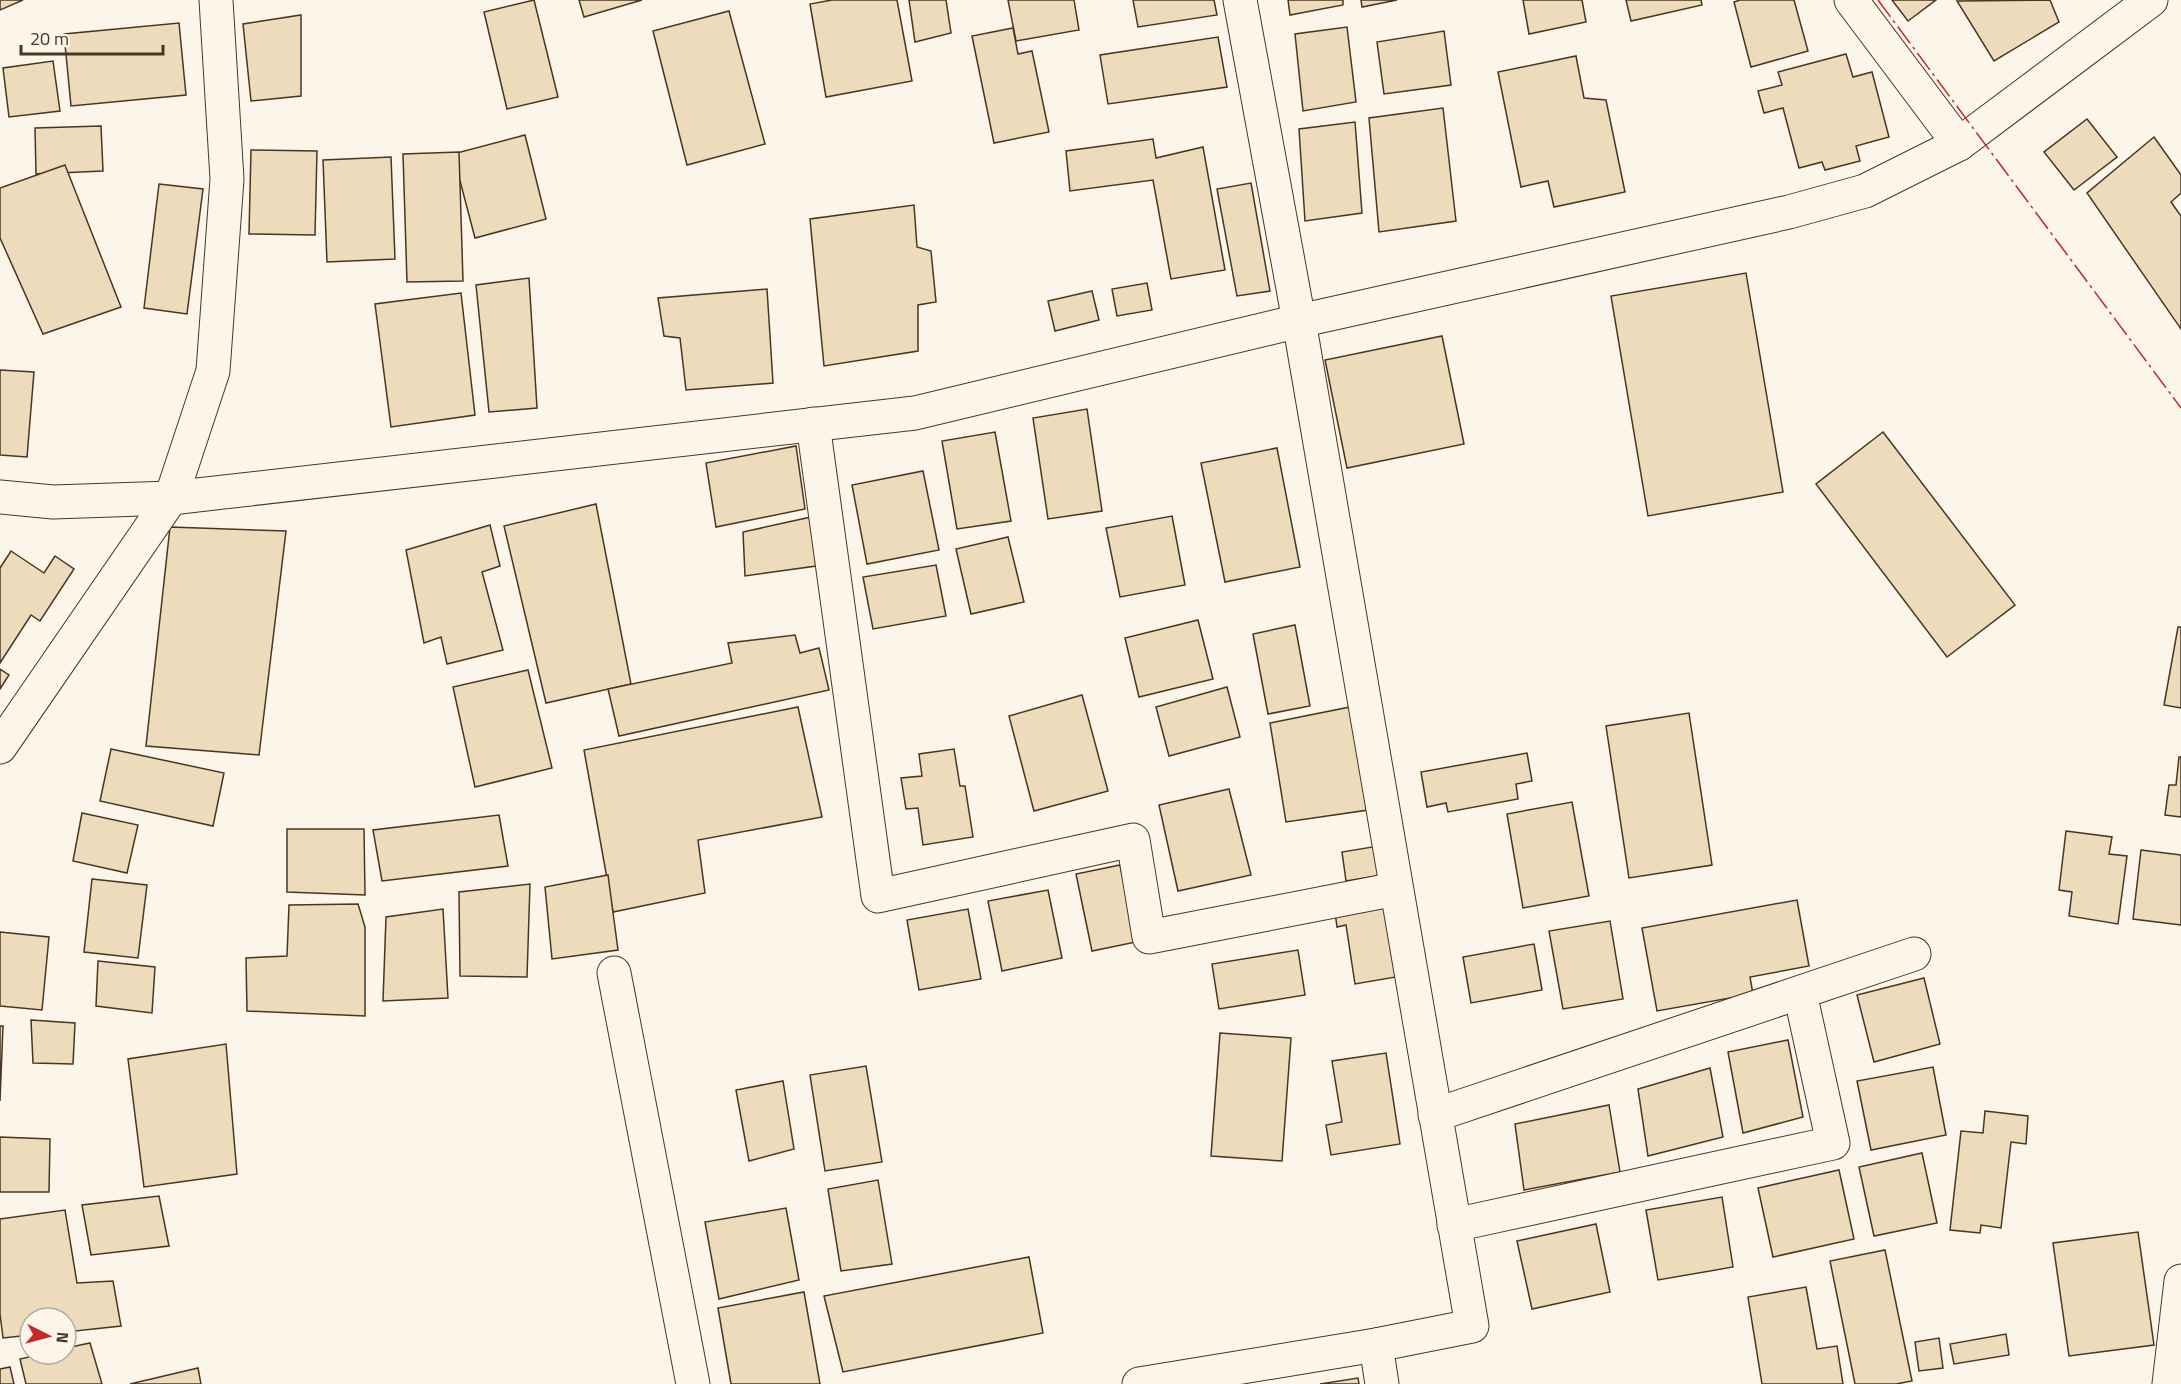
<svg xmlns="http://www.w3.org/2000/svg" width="2181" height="1384" font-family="'Titillium Web',sans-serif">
<rect width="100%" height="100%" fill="#fbf6e9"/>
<g fill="#ecdcbc" stroke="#4a3520" stroke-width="1.5">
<path d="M0 0H23L0 10Z"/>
<path d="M534 0 558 97 507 109 484 12Z"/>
<path d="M579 0H642L584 17Z"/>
<path d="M832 0H897L912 81 826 97 810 4Z"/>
<path d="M909 0H946L951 33 915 42Z"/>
<path d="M1008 0H1074L1079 30 1016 41Z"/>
<path d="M1133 0H1214L1217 15 1138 27Z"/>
<path d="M1288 0H1343V5L1290 15Z"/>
<path d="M1361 0H1397L1362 7Z"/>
<path d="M1523 0H1582L1586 22 1529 34Z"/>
<path d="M1626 0H1701L1702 5 1631 21Z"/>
<path d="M1740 0H1794L1808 51 1751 67 1734 2Z"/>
<path d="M1892 0H1936L1908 21Z"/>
<path d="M2050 0 2059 22 1994 61 1957 1Z"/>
<path d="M729 11 765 144 687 165 653 31Z"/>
<path d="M301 15V96L251 101 243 24Z"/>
<path d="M179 23 186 95 71 106 64 34Z"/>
<path d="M1347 27 1356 102 1303 111 1295 34Z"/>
<path d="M1013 28 1018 54 1032 51 1049 132 994 143 972 36Z"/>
<path d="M1444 31 1451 85 1384 94 1377 42Z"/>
<path d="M1218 37 1227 87 1108 104 1100 55Z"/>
<path d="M1846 54 1853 77 1872 72 1889 137 1856 146 1860 161 1825 170 1822 162 1799 168 1783 108 1764 113 1758 91 1782 85 1778 72Z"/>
<path d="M1576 56 1584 98 1606 100 1625 192 1554 207 1548 181 1521 187 1498 72Z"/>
<path d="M53 61 60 111 9 117 3 68Z"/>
<path d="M1443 108 1456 221 1379 232 1369 118Z"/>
<path d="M2087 119 2117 157 2074 190 2044 152Z"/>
<path d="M1355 122 1362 213 1305 221 1299 129Z"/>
<path d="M101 126 103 171 36 174 35 128Z"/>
<path d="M525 135 546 219 475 238 453 154Z"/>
<path d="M2154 137 2181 175V193L2171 202 2181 216V329L2087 193Z"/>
<path d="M1153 139 1156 158 1203 147 1225 270 1171 279 1153 180 1070 191 1066 151Z"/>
<path d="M251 150 317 151 315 235 249 234Z"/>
<path d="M459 152 463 281 407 282 403 154Z"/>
<path d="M391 157 395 259 327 262 323 160Z"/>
<path d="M65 165 121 307 43 334 0 238V188Z"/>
<path d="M1251 183 1270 291 1237 296 1217 189Z"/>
<path d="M159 184 203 189 187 314 144 308Z"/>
<path d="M914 205 917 247 931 251 936 302 918 305V351L824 366 810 219Z"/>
<path d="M1746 273 1783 492 1648 516 1611 296Z"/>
<path d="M529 278 537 408 489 412 476 285Z"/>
<path d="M1147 283 1152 310 1117 316 1112 289Z"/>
<path d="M767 289 773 383 686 390 680 338 664 336 658 298Z"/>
<path d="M1092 291 1099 320 1055 331 1048 301Z"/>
<path d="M461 293 475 415 391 427 375 304Z"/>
<path d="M1442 336 1464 444 1347 468 1325 360Z"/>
<path d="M0 370 34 372 27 457 0 455Z"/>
<path d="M1087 409 1102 511 1048 519 1033 418Z"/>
<path d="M995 432 1011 521 957 529 942 441Z"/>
<path d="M1883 432 2015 605 1947 657 1816 484Z"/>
<path d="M796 446 805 509 716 527 706 463Z"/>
<path d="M1277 448 1300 567 1225 582 1201 463Z"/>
<path d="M923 471 939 550 867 564 852 485Z"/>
<path d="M596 504 631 684 546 703 504 526Z"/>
<path d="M1172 516 1185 585 1120 597 1106 528Z"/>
<path d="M811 517 816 566 745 576 743 532Z"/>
<path d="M490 525 500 566 482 572 503 650 447 664 441 637 424 643 406 550Z"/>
<path d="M170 527 286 531 259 755 146 746Z"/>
<path d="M1008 537 1024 602 971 614 956 549Z"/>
<path d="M11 551 44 573 55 556 74 569 40 621 31 615 0 663V568Z"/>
<path d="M936 565 946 616 873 629 863 577Z"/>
<path d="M1198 620 1213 679 1139 697 1125 638Z"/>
<path d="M1295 625 1310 706 1268 714 1253 634Z"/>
<path d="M2178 627H2181V708L2164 705Z"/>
<path d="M795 635 800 653 819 648 829 690 619 736 608 689 732 663 728 643Z"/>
<path d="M0 669 9 675 0 689Z"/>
<path d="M528 670 552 768 475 787 453 687Z"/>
<path d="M1227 687 1240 737 1169 756 1156 707Z"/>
<path d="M1082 695 1108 791 1034 811 1009 716Z"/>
<path d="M798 707 822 817 698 840 705 893 613 912 584 750Z"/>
<path d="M1350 707 1368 810 1286 822 1270 723Z"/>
<path d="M1689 713 1712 865 1629 878 1606 726Z"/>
<path d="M111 749 224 773 213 826 100 801Z"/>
<path d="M954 749 960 786H965L973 837 923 845 918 808 906 809 901 778 922 776 919 754Z"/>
<path d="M1527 753 1532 781 1516 784 1518 799 1448 812 1446 803 1427 807 1421 772Z"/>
<path d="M2179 757H2181V817L2165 815 2169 785H2176Z"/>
<path d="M1229 789 1251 875 1178 891 1159 805Z"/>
<path d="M1572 802 1589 896 1523 908 1507 814Z"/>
<path d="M82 813 138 825 127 873 73 861Z"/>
<path d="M499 815 508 866 382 881 373 830Z"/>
<path d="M287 829H364L365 895 287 892Z"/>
<path d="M2066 831 2112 837 2109 854 2127 856 2118 924 2069 916 2072 892 2059 890Z"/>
<path d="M1378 846 1383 875 1346 881 1342 852Z"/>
<path d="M2141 850 2181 855V925L2133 919Z"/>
<path d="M1120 865 1136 942 1092 951 1076 874Z"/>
<path d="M608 875 618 950 552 959 545 887Z"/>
<path d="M92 879 147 885 138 958 84 952Z"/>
<path d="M530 884 527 977 460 976 459 892Z"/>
<path d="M1048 890 1062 958 1002 971 988 901Z"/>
<path d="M1797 900 1809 966 1750 977 1753 994 1657 1011 1642 928Z"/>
<path d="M358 904 365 927V1016L247 1011 246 958 287 956 289 905Z"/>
<path d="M1385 904 1396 977 1355 984 1346 925 1337 927 1335 912Z"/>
<path d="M443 909 448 998 383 1001 386 917Z"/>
<path d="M968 909 981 979 919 990 907 920Z"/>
<path d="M1610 921 1623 999 1563 1009 1549 931Z"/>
<path d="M0 932 49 937 42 1010 0 1006Z"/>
<path d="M1534 944 1542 990 1471 1003 1463 957Z"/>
<path d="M1298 950 1305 995 1219 1009 1212 964Z"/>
<path d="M98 961 155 967 152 1013 96 1006Z"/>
<path d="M1924 978 1940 1044 1874 1062 1857 995Z"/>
<path d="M31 1020 75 1023 73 1064 33 1063Z"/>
<path d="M0 1026H3L0 1101Z"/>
<path d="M1220 1033 1291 1038 1282 1161 1211 1156Z"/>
<path d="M1788 1040 1803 1117 1743 1133 1728 1052Z"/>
<path d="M226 1044 237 1174 144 1187 128 1059Z"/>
<path d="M1386 1053 1400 1144 1331 1155 1326 1125 1342 1122 1332 1061Z"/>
<path d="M866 1066 882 1162 825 1171 810 1075Z"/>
<path d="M1933 1067 1946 1135 1871 1150 1857 1081Z"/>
<path d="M1710 1068 1723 1137 1648 1156 1638 1089Z"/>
<path d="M783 1081 794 1149 749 1161 736 1090Z"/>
<path d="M1609 1105 1620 1172 1524 1190 1515 1124Z"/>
<path d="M1985 1111 2028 1116 2026 1144 2011 1142 2001 1228 1981 1225 1980 1233 1950 1230 1961 1131 1983 1133Z"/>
<path d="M0 1137 50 1139 49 1192H0Z"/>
<path d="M1922 1153 1937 1223 1874 1236 1859 1167Z"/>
<path d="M1839 1170 1854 1239 1773 1257 1758 1188Z"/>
<path d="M878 1180 892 1264 841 1271 828 1189Z"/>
<path d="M159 1196 169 1246 91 1255 82 1205Z"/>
<path d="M1722 1197 1733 1267 1658 1280 1646 1210Z"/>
<path d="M786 1208 799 1280 719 1299 705 1222Z"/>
<path d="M65 1210 77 1283 113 1281 121 1326 66 1332V1318H30V1335L3 1338 0 1314V1219Z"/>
<path d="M1596 1224 1610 1292 1532 1309 1517 1241Z"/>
<path d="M2138 1232 2154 1345 2069 1356 2053 1243Z"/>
<path d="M1885 1250 1912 1381 1896 1384H1855L1830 1261Z"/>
<path d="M1029 1257 1043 1333 843 1372 824 1296Z"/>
<path d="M1806 1287 1817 1349 1837 1346 1843 1384H1762L1748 1297Z"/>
<path d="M804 1292 820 1384H731L718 1308Z"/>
<path d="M2006 1334 2009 1355 1954 1364 1950 1344Z"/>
<path d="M1939 1338 1943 1368 1919 1371 1915 1342Z"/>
<path d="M90 1343 102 1384H26L20 1359 42 1354H66V1348Z"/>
<path d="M10 1367 14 1384H0V1369Z"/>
<path d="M198 1368 201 1384H130Z"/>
<path d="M1358 1378 1359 1384H1320Z"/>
</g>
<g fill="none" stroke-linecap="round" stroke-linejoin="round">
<g stroke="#4a3520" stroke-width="35">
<g id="minor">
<path d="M1851 0 1959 144"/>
<path d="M813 424 878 896 1133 840 1149 937 1396 889"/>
<path d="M0 497 53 502 171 498 915 413 1299 321 1789 212 1865 191 1959 144 2151 0"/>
<path d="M0 747 171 498 213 371 227 179 216 0"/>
<path d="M614 973 693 1384"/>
<path d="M1435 1115 1914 954"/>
<path d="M1454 1225 1833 1143 1800 993"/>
<path d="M1376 1345 1382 1384"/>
<path d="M1139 1384 1376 1345 1472 1326 1299 321 1240 0"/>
<path d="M2169 1384 2181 1281"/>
</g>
</g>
<use href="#minor" stroke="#fbf6e9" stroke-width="33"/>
<path stroke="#c62828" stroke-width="1.5" stroke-dasharray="21 4.5 3 4.5" stroke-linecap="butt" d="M1878 0 2181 408"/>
</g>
<g transform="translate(48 1336) rotate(96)"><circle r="28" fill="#fbf6e9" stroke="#b4a999" stroke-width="1.5"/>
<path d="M0-4.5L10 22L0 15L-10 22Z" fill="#c62828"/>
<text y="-9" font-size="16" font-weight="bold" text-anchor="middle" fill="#4a3520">N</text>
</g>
<path d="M21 45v9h142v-9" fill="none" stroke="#4a3520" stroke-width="3"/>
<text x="30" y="45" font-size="18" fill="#4a3520" stroke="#fbf6e9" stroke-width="4.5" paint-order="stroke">20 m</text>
</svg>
